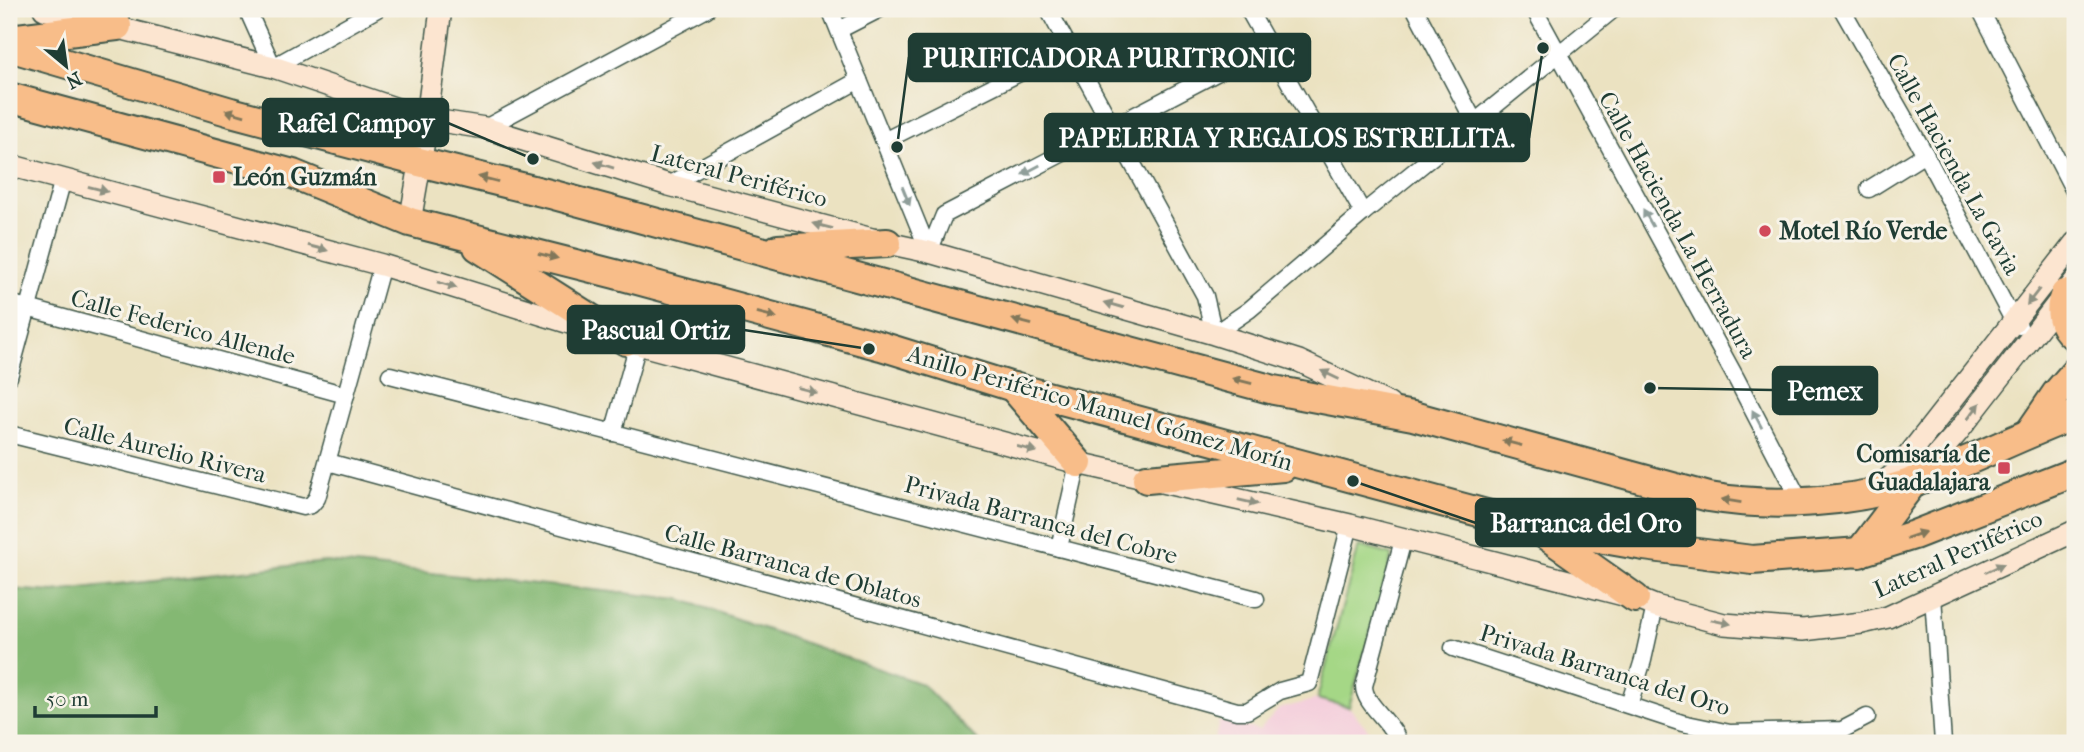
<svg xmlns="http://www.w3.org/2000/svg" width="2084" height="752" font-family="'IM FELL French Canon',serif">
<rect width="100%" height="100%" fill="#f7f3e8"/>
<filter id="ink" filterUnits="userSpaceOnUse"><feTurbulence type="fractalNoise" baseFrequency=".0143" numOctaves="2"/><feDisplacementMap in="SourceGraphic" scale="14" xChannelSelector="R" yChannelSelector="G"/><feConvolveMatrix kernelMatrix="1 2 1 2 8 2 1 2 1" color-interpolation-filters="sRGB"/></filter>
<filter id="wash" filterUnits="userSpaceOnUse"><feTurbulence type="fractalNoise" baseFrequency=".00686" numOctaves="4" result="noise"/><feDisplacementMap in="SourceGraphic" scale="28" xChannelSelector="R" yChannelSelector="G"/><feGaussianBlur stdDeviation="1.57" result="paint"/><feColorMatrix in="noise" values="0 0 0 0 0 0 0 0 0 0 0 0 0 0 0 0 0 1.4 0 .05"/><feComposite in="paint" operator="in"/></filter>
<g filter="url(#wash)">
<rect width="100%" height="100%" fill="#ebe2c1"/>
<path fill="#f4cfdc" d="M1317 699 1349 707 1371 733 1375 743H1214L1219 721 1259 730 1279 709Z"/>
<path fill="#a5d786" stroke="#628a5d" stroke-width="2" d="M1359 546 1392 555 1349 707 1317 699Z"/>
<path fill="#84b873" stroke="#527a54" stroke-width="2" d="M326 562 680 599 922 684 980 743H9V589L54 592Z"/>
</g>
<g filter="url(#ink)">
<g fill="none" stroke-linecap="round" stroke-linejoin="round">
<g stroke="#3e5649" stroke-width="19">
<g id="street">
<path d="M247 9 273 67 377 9"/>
<path d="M830 9 929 252"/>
<path d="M1048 9 1205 296 1214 334 1249 310 1363 213 1614 9"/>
<path d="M1248 9 1363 213"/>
<path d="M1415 9 1475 123"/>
<path d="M1534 9 1736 378 1800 501"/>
<path d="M1842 9 1925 154 2014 322 2019 326"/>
<path d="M1980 9 2075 193"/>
<path d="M839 30 880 9"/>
<path d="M485 128 707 9"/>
<path d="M884 141 1069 48"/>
<path d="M669 185 859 80"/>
<path d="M1869 189 1925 154"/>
<path d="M929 252 944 215 1268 46"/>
<path d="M9 303 346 395"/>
<path d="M390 375 1256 599"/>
<path d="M9 377 63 179"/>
<path d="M613 433 638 344"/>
<path d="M9 434 303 507 311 505 317 498 382 265"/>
<path d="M328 462 1237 711H1247L1280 691 1309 683 1350 525"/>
<path d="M1059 548 1078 463"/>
<path d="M1933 596 1943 743"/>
<path d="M1453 648 1682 723 1730 733 1842 730 1867 717"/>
<path d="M1629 705 1643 660 1655 606"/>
<path d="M1399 743C1392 721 1364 705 1364 686L1403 540"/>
</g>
</g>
<g stroke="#3e5649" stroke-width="24">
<g id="secondary">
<path d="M44 9 273 67 427 119 485 128 669 185 887 243 929 252 1214 334 1299 361 1389 404"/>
<path d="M9 165 382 265 638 344 1078 463 1350 525 1635 598 1655 606 1724 624 1803 630 1862 623 1888 617 2075 531"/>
<path d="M410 222 424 141 441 9"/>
<path d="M1915 480 1957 433 2075 281"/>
<path d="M1874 491 1894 474 2075 243"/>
</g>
</g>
<g stroke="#3e5649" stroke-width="32">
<g id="highway">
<path d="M9 39 117 26"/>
<path d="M9 47 231 112 419 162 554 195 1274 390 1413 416 1709 497C1773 508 1854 503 1916 481 1970 462 2021 435 2075 415"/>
<path d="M9 97 293 174 410 222 615 274 881 346 1013 387 1535 527 1644 546 1752 560 1860 552 1914 535 2075 472"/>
<path d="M478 247 626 341"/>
<path d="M778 249 887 243"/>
<path d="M2065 294C2058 310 2061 326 2075 337"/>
<path d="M1013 387 1078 463"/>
<path d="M2030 432 2056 394 2075 372"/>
<path d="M1147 479 1283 467"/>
<path d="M1540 531 1635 598"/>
<path d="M1859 553 1914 481"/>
</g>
</g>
<use href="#street" stroke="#fff" stroke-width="16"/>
<use href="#secondary" stroke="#fce5d0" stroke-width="21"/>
<use href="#highway" stroke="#f8bd89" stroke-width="28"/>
</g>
<defs><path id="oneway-solid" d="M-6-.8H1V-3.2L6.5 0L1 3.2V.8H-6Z" transform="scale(1.75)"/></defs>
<g fill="#81775a">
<use href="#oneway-solid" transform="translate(235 113) rotate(-164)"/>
<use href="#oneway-solid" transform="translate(488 179) rotate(-166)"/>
<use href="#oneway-solid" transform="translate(548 256) rotate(14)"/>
<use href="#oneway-solid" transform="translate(767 315) rotate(15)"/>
<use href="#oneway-solid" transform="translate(1022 322) rotate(-165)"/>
<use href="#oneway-solid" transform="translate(1242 381) rotate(-165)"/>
<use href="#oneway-solid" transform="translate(1512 443) rotate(-165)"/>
<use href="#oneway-solid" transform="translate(1731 501) rotate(-171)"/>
<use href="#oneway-solid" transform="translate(1916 535) rotate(-19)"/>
</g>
<g fill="#8e9182">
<use href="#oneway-solid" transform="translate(604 165) rotate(-163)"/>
<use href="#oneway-solid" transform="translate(98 189) rotate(15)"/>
<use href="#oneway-solid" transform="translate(823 226) rotate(-165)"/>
<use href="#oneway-solid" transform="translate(318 248) rotate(15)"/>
<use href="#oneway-solid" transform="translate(447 285) rotate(17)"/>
<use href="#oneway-solid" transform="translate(2033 297) rotate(128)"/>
<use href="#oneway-solid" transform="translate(1114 305) rotate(-164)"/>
<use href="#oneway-solid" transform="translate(1330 375) rotate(-154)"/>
<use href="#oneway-solid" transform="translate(807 390) rotate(15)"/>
<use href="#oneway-solid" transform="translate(1974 411) rotate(-52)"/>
<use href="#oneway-solid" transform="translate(1027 449) rotate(15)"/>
<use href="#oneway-solid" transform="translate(1248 502) rotate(13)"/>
<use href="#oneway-solid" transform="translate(1995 568) rotate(-25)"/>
<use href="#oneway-solid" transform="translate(1721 622) rotate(11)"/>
</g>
<g fill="#8f9e9a">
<use href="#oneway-solid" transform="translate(1031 170) rotate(152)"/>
<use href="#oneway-solid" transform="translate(906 196) rotate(68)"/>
<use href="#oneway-solid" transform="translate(1648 218) rotate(-119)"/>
<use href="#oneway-solid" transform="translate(1757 419) rotate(-118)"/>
</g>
</g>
<g fill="#d1495b" stroke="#f7f3e8" stroke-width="2.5">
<rect x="212" y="170" width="14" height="14" rx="3.5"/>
<circle cx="1765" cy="231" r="7"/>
<rect x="1997" y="461" width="14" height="14" rx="3.5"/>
</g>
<g text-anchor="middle" stroke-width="6" stroke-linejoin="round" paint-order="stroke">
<g font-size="24" fill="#1f3d34" stroke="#f7f3e8">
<text transform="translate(1954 164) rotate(61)" y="8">Calle Hacienda La Gavia</text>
<text transform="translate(739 176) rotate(15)" y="8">Lateral Periférico</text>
<text transform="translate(1678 225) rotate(61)" y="8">Calle Hacienda La Herradura</text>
<text transform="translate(183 327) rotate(15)" y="8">Calle Federico Allende</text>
<text transform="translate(1100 408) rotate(16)" y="8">Anillo Periférico Manuel Gómez Morín</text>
<text transform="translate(165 450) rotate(14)" y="8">Calle Aurelio Rivera</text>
<text transform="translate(1041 520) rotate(15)" y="8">Privada Barranca del Cobre</text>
<text transform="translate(1958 554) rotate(-24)" y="8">Lateral Periférico</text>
<text transform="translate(793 566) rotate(15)" y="8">Calle Barranca de Oblatos</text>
<text transform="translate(1605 670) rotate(17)" y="8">Privada Barranca del Oro</text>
</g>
<g font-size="24" font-weight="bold" fill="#1f3d34" stroke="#f7f3e8" text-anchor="start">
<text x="233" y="185">León Guzmán</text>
<text x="1779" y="239">Motel Río Verde</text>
<text x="1990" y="462" text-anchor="end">Comisaría de<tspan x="1990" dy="28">Guadalajara</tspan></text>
</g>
</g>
<path fill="none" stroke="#1f3d34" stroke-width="2.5" d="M897 147L909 57M533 159L448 123M1543 48L1529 138M869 349L744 330M1650 388L1773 390M1353 481L1476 523"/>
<g fill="#1f3d34" stroke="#f7f3e8" stroke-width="2.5">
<circle cx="897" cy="147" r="7"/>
<circle cx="533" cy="159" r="7"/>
<circle cx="1543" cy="48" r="7"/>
<circle cx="869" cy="349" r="7"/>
<circle cx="1650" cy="388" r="7"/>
<circle cx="1353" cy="481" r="7"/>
</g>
<g fill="#1f3d34" stroke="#1f3d34" stroke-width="2.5">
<rect x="909" y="34" width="401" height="47" rx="7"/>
<rect x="263" y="99" width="185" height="47" rx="7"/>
<rect x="1045" y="114" width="484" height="47" rx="7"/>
<rect x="568" y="306" width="176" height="47" rx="7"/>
<rect x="1773" y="367" width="104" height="47" rx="7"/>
<rect x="1476" y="499" width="219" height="47" rx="7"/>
</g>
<g font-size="26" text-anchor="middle" font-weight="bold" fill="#fff">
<text x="1109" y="67">PURIFICADORA PURITRONIC</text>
<text x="356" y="132">Rafel Campoy</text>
<text x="1287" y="147">PAPELERIA Y REGALOS ESTRELLITA.</text>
<text x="656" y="339">Pascual Ortiz</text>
<text x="1825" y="400">Pemex</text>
<text x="1586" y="532">Barranca del Oro</text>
</g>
<rect width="2084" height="752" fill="none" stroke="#f7f3e8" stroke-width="35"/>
<g transform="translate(66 66) rotate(151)" stroke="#f7f3e8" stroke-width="5" paint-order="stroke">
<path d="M0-5L12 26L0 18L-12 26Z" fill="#1f3d34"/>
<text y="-10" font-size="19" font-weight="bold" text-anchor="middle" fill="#1f3d34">N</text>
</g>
<path d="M35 706v10h121v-10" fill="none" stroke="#1f3d34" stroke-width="3.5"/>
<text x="46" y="706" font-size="21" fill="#1f3d34" stroke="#f7f3e8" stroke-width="5" paint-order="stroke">50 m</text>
</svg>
